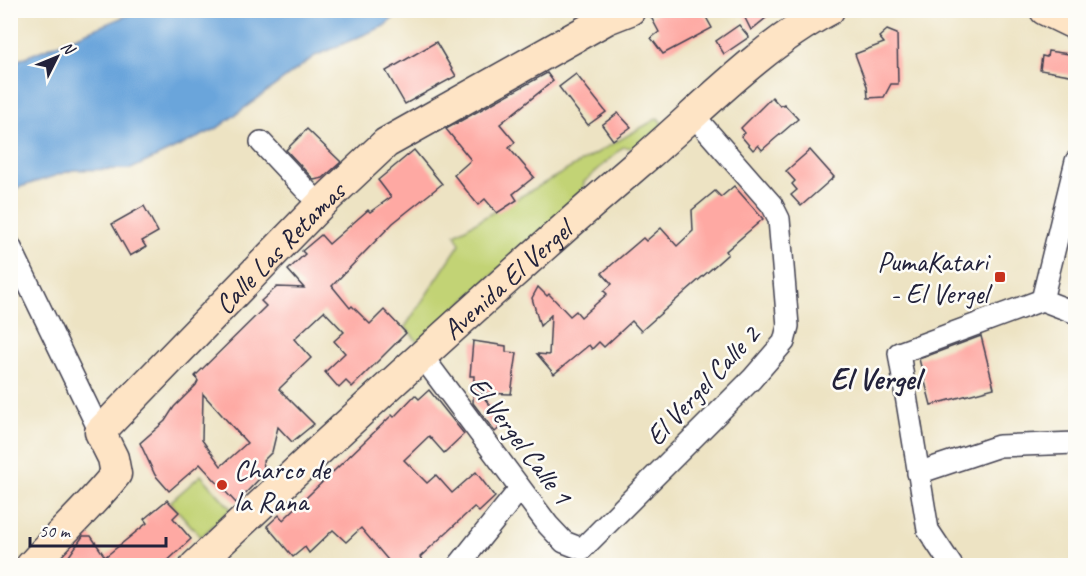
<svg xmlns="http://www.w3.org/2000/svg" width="1086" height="576" font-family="Caveat,sans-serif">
<rect width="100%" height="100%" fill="#fdfcf7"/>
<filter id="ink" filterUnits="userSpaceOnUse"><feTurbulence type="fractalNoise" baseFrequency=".0167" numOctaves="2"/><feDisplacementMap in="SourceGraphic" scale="12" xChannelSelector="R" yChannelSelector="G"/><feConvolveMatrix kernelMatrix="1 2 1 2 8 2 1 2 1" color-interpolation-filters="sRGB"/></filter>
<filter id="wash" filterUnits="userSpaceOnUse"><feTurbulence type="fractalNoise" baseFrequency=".008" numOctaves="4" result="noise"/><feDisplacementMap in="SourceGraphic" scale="24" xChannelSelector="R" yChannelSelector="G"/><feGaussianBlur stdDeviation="1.35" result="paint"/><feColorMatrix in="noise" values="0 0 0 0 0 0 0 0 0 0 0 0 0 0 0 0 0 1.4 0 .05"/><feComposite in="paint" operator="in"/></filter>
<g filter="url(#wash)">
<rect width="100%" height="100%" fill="#ede3c3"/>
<g fill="#c2d375" stroke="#727a58" stroke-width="1.5">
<path d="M658 118 663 125 636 148 623 147 584 182 583 194 418 342 405 327 460 244 455 234Z"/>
<path d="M201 475 231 509 201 537 170 502Z"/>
</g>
<path fill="#6ba5db" stroke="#46648b" stroke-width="1.5" d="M138 11V10L402 11 384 26 315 56 216 129 131 169 73 170 11 190V63Z"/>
<g id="blocks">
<g fill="#fea9a3" fill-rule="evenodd">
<path d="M663 10H702L712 28 663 54 651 38 659 32 651 17Z"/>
<path d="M741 10H776L751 30Z"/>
<path d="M739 25 749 37 724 54 716 41Z"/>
<path d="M887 30 897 34 898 84H891L884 97 868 98 867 86 855 54 884 43 879 37Z"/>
<path d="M436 42 456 76 405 104 386 71Z"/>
<path d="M1048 51 1076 55V76L1040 70 1042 56 1047 57Z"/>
<path d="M547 73 553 81 500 124 515 142 509 148 534 177 513 194 517 200 497 213 485 199 478 205 454 175 471 160 446 129Z"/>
<path d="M576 74 606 112 588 125 559 87Z"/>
<path d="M772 97 780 106 784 104 798 119 762 150 758 145 753 150 741 136 745 133 741 128Z"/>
<path d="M618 113 631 127 613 140 602 125Z"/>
<path d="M307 129 341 162 323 178 314 180 286 150Z"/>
<path d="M414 150 442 184 393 223 332 286 350 308 352 306 370 324 384 310 406 333 352 387 346 381 339 388 325 372 345 353 334 341 344 332 324 311 294 339 311 358 279 389 314 424 292 442 278 427 272 452 263 461 265 473 236 503 200 464 169 491 155 475 140 443 165 421 174 407 196 385 198 381 195 376 266 306 261 301 271 292 277 287 304 288 288 270 305 254 302 251 321 235 329 244 368 210 370 212 391 197 378 180ZM203 394 247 443 221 466 202 440Z"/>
<path d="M810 150 834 177 801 206 791 195 797 190 792 184 795 181 786 171Z"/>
<path d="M734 186 763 219 726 251 728 254 641 331 632 321 604 347 599 342 592 349 589 345 554 374 537 354 549 355 551 315 540 326 532 298 538 287 547 296 549 294 570 316 576 311 581 317 607 294 604 291 612 284 602 273 643 238 646 241 661 228 677 246 693 231 692 210 715 191 721 197Z"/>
<path d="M144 206 158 232 142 241 146 247 130 256 112 224Z"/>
<path d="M981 336 994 388 931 405 919 359Z"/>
<path d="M473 341 506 346V352L517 353 511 394 480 393 505 423 495 432 473 403 474 376H470Z"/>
<path d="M429 390 464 434 444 453 429 436 404 460 427 483 436 475 452 493 476 472 495 497 479 512 474 507 420 557 427 566H393L361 528 346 542 333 530 309 553 305 547 293 557 267 526 279 515 283 520 392 415 394 417 415 395 419 399Z"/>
<path d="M167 500 179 512 173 518 191 539 162 566H62L83 536H91L105 557 147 523 144 519Z"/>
</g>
</g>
</g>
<g filter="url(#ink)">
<use href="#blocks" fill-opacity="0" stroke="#403f4f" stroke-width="1.5"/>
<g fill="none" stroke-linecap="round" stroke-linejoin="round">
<g stroke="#403f4f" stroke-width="24">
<g id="street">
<path d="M261 142 320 205"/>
<path d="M10 246 100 432"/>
<path d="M1042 300 1076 161"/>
<path d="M1042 300 1076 313"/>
<path d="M422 356 548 525 564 542 582 549 752 379 784 342 788 326 779 219 772 205 694 116"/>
<path d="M918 473 999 446 1076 443"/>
<path d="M458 566 519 490"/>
<path d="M952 566 928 530 899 353 1042 300"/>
</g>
</g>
<g stroke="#403f4f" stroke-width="33">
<g id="secondary">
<path d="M1045 10 1076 25"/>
<path id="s1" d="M31 566C59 534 90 507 116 474L113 458 100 432 320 205 386 143 607 19 630 10"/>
<path id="s2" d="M195 566C341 429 488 293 639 163 699 112 759 47 829 10"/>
</g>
</g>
<use href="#street" stroke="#fff" stroke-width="21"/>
<use href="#secondary" stroke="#fee4c5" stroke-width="30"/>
</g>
</g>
<g fill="#c8321e" stroke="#fdfcf7" stroke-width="2">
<rect x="994" y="271" width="12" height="12" rx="3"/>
<circle cx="222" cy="485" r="6"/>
</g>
<g text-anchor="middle" stroke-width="5" stroke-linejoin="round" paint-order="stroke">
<g font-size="28" fill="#22223b" stroke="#fdfcf7">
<text dy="10" stroke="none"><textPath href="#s1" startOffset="428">Calle Las Retamas</textPath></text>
<text dy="10" stroke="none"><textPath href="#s2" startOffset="423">Avenida El Vergel</textPath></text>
<text transform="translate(702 385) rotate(-47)" y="10">El Vergel Calle 2</text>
<text transform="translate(521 440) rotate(53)" y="10">El Vergel Calle 1</text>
</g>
<g font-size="28" fill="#22223b" stroke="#fdfcf7" text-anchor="end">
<text x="988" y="271">PumaKatari<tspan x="988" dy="32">- El Vergel</tspan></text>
<text x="234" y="479" text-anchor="start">Charco de<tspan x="234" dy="32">la Rana</tspan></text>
</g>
<g font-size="30" font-weight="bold" fill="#22223b" stroke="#fdfcf7">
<text x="875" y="389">El Vergel</text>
</g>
</g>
<rect width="1086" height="576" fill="none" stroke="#fdfcf7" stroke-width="36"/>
<g transform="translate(57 57) rotate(47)" stroke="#fdfcf7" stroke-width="4.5" paint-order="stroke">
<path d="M0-4.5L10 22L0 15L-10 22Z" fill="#22223b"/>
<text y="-9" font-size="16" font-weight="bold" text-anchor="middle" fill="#22223b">N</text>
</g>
<path d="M30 537v9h136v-9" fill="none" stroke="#22223b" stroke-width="3"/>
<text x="39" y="537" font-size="18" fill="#22223b" stroke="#fdfcf7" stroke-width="4.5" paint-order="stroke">50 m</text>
</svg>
